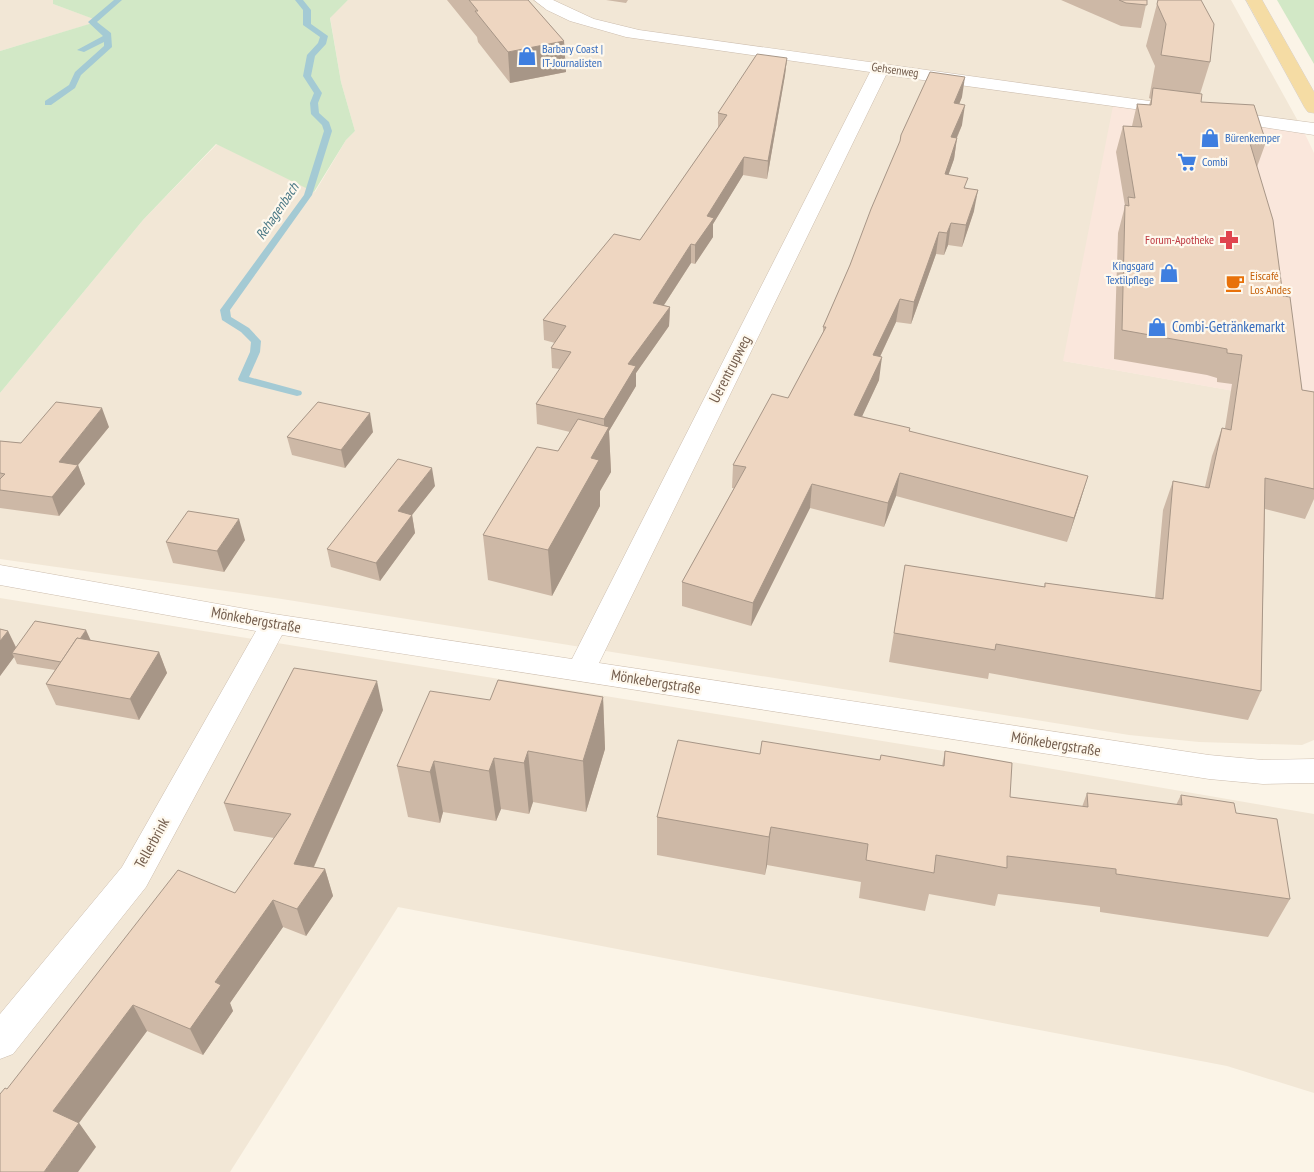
<svg xmlns="http://www.w3.org/2000/svg" width="1314" height="1172" font-family="'PT Sans Narrow',sans-serif">
<rect width="100%" height="100%" fill="#fbf4e7"/>
<g fill="#f2e7d6">
<path d="M0 0H53V4L100 21 0 51Z"/>
<path d="M348 0H1231L1304 132 1064 361 1314 405V740L1302 745 1199 742 1129 735 282 599 0 559V393L143 220 217 144 315 192 346 140 355 131 341 82 330 17Z"/>
<path d="M0 598 1024 764 1314 814V1093L1227 1066 398 907 230 1172H0Z"/>
</g>
<path fill="#fae7dc" d="M1113 106 1304 132 1314 153V405L1063 361Z"/>
<g fill="#d2e8c6">
<path d="M53 0H348L330 18 341 82 355 131 346 140 314 192 216 144 143 220 0 393V51L99 21 53 4Z"/>
<path d="M1277 0H1314V64Z"/>
</g>
<g fill="none" stroke-linecap="round" stroke-linejoin="round">
<g fill="#a4cad4" fill-rule="evenodd">
<path d="M114 0H122L97 22 111 33 112 47 81 75 75 88 51 105H45V101L69 85 75 72 104 46V42L84 52 77 50 103 36 88 22Z"/>
<path d="M295 0H303L311 10V24L328 36 326 44 315 56 311 76 322 93 318 103 319 113 329 122 332 131 312 195 230 310 231 317 249 328 261 341 260 352 249 377 301 391 302 393 301 395 297 396 239 381 238 379 250 352 251 342 241 332 222 320 220 310 304 195 324 131 322 125 311 114 310 103 314 93 303 76 307 55 318 43 320 37 303 25V10Z"/>
</g>
<g stroke="#ccbdae" stroke-width="1">
<g id="minor">
<path d="M534 0H553L594 19 639 30 1178 105 1184 106 1187 110 1184 114 1178 115 886 75 599 663 1209 755 1263 760 1314 759V783L1263 784 1209 779 282 635 146 887 13 1054 0 1059V1014L122 867 256 631 0 585V565L274 614 572 659 870 72 626 37 570 21 547 10Z"/>
<path d="M1223 111 1314 123V135L1217 120 1214 116 1217 112Z"/>
</g>
</g>
<g stroke="#d8d2cd" stroke-width="1">
<path id="major" d="M1246 0H1262L1314 92V113L1308 112 1305 108Z"/>
</g>
<use href="#minor" fill="#fff" fill-rule="evenodd"/>
<use href="#major" fill="#f5dca4" fill-rule="evenodd"/>
</g>
<g fill="#cdb8a6">
<path d="M447 0H528L564 41 566 72 510 83 478 42 477 37Z"/>
<path d="M606 0H628L626 3Z"/>
<path d="M1061 0H1147L1141 28 1121 26Z"/>
<path d="M1158 0 1210 62 1200 94 1201 102 1266 142 1257 167 1302 390 1314 392V499L1305 519 1265 509 1261 691 1248 720 989 673 988 679 889 662 905 565 1044 587 1045 583 1155 598 1163 510 1173 481 1205 487 1212 456 1222 428H1225L1232 384 1217 382V378L1207 375 1114 359 1118 233 1125 206 1116 152 1123 126H1132L1137 104 1149 105 1151 99 1149 98 1155 66 1146 46Z"/>
<path d="M787 58 785 75 767 179 743 175 713 224V237L695 264 691 263 664 305 670 307 669 326 636 373V386L609 431 611 472 600 491V506L552 596 488 580 483 535 558 451 570 432 537 424 536 404 560 369 552 368 551 348 555 343 544 340 543 320 640 240 718 128V113Z"/>
<path d="M962 97 959 104 962 125 957 138 954 159 948 175 966 188 974 211 962 247 948 245 944 255 936 254 911 324 896 322 880 357 879 380 862 416 910 431 1081 499 1067 542 896 496 884 527 810 508 751 626 682 606V582L734 488H732L733 465 788 398 823 333V327L850 265 900 142 901 135Z"/>
<path d="M109 427 78 465 85 484 59 516 0 508V441L21 443Z"/>
<path d="M373 432 345 468 292 455 287 437Z"/>
<path d="M435 486 412 515 415 533 380 581 331 567 327 549Z"/>
<path d="M245 540 224 572 173 563 166 542Z"/>
<path d="M0 629 8 631 16 647 91 641 159 652 167 673 139 720 56 705 46 684 55 670 17 664 14 657 0 676Z"/>
<path d="M603 697 605 749 586 812 533 802 529 814 501 809 496 821 443 812 440 823 408 817 397 766 490 700Z"/>
<path d="M383 710 314 867 325 869 333 896 306 936 283 927 230 1003 233 1011 203 1055 147 1031 79 1123 96 1147 7 1089 235 893 274 838 234 831 224 803Z"/>
<path d="M945 751 1010 797 1082 807 1087 793 1176 805 1181 795 1236 813 1290 899 1268 937 1100 912V907L998 894 995 906 929 894 925 911 859 898 861 882 767 865 765 875 657 855V817L760 754 880 760 942 766Z"/>
</g>
<g fill="#a79687">
<path d="M564 41 566 72 510 83 508 52Z"/>
<path d="M787 58 785 75 767 179 768 161Z"/>
<path d="M965 77 962 97 951 124 954 103Z"/>
<path d="M965 105 962 125 948 158 951 137Z"/>
<path d="M957 138 954 159 941 196 945 174Z"/>
<path d="M744 157 743 175 713 224V237L695 264V245L707 216Z"/>
<path d="M978 190 974 211 962 247 966 225Z"/>
<path d="M951 223 948 245 944 255 947 233Z"/>
<path d="M939 232 936 254 911 324 914 302Z"/>
<path d="M691 244V263L653 322V303Z"/>
<path d="M900 299 896 322 870 378 873 355Z"/>
<path d="M670 307 669 326 636 373V386L609 431 611 472 600 491V506L552 596 548 550 591 458 604 435V419L628 364Z"/>
<path d="M882 357 879 380 852 438 854 415Z"/>
<path d="M102 408 109 427 78 465 85 484 59 516 52 497 59 462Z"/>
<path d="M370 413 373 432 345 468 341 450Z"/>
<path d="M432 468 435 486 412 515 415 533 380 581 376 563 398 511Z"/>
<path d="M900 473 896 496 884 527 888 503Z"/>
<path d="M1088 476 1081 499 1067 542 1074 518Z"/>
<path d="M812 484 810 508 751 626 753 603Z"/>
<path d="M239 519 245 540 224 572 217 551Z"/>
<path d="M86 630 91 641 64 662Z"/>
<path d="M8 631 18 652 12 653 14 657 0 676V641Z"/>
<path d="M159 652 167 673 139 720 130 699Z"/>
<path d="M377 681 383 710 303 891 294 864Z"/>
<path d="M603 697 605 749 586 812 583 761Z"/>
<path d="M528 751 533 802 529 814 524 763Z"/>
<path d="M494 758 501 809 496 821 489 771Z"/>
<path d="M434 761 443 812 440 823 430 772Z"/>
<path d="M771 827 767 865 765 875 769 837Z"/>
<path d="M325 869 333 896 306 936 297 909Z"/>
<path d="M273 900 283 927 230 1003 233 1011 203 1055 190 1029 215 982Z"/>
<path d="M133 1005 147 1031 70 1135 53 1111Z"/>
<path d="M79 1123 96 1147 78 1172H44Z"/>
</g>
<g fill="#eed6c1" stroke="#a79687">
<path d="M469 0H528L564 41 508 52 475 11H478Z"/>
<path d="M1119 0H1147V5L1126 3Z"/>
<path d="M1158 0H1201L1214 24 1210 62 1161 55 1166 24 1157 4Z"/>
<path d="M757 54 787 58 768 161 744 157 707 216 714 218 695 245 691 244 653 303 670 307 628 364 636 366 604 419 536 404 571 352 551 348 566 326 543 320 614 234 640 240 727 115 718 113Z"/>
<path d="M930 72 965 77 954 103 965 105 951 137 957 138 945 174 968 178 964 188 978 190 966 225 951 223 947 233 939 232 914 302 900 299 873 355 882 357 854 415 910 428 909 431 1088 476 1074 518 900 473 888 503 812 484 753 603 682 582 746 467 733 465 772 394 788 398 826 327H823L850 265 871 209 900 141 901 135Z"/>
<path d="M1153 88 1202 94 1201 102 1254 105 1266 142 1249 140 1273 220 1283 296 1290 297 1302 390 1314 392V489L1265 478 1261 691 996 644 995 650 894 633 905 565 1045 587V583L1163 599 1173 481 1209 488 1222 428 1231 430 1242 355 1227 353V349L1217 347 1122 330 1125 205 1129 206 1128 197 1135 198 1123 126 1142 127 1137 104 1151 105Z"/>
<path d="M56 402 102 408 59 462 78 465 52 497 0 490V479L5 474 0 473V441L21 443Z"/>
<path d="M318 402 370 413 341 450 287 437Z"/>
<path d="M578 419 609 427 591 458 599 460 548 550 483 535 537 447 558 451Z"/>
<path d="M398 459 432 468 398 511 412 515 376 563 327 549Z"/>
<path d="M188 511 239 519 217 551 166 542Z"/>
<path d="M35 621 86 630 80 639 77 638 61 662 12 653Z"/>
<path d="M0 629 8 631 0 641Z"/>
<path d="M77 638 159 652 130 699 46 684Z"/>
<path d="M294 668 377 681 294 864 325 869 297 909 273 900 215 982 221 985 190 1029 133 1005 53 1111 79 1123 44 1172H0V1094L5 1088 7 1089 178 870 235 893 291 814 224 803Z"/>
<path d="M498 680 603 697 583 761 528 751 524 763 494 758 489 771 434 761 430 772 397 766 430 691 490 700Z"/>
<path d="M678 740 760 754 762 741 880 760 881 755 944 766 945 751 1012 763 1010 797 1088 807 1087 793 1182 805 1181 795 1234 803 1236 813 1277 819 1290 899 1116 874V869L1007 856V868L936 855 934 873 866 860 868 844 771 827 769 837 657 817Z"/>
</g>
<defs>
<g id="shop-bare" transform="scale(1.5)"><path d="M-5-2.5h2.3a2.7 3.5 0 0 1 5.4 0H5L5.5 6h-11ZM-1.5-2.5h3a1.5 2.3 0 0 0-3 0Z" fill="#3f7fe0" stroke="#fef8ed" stroke-width="2.5" paint-order="stroke"/></g>
<g id="supermarket-bare" transform="scale(1.5)"><path d="M-6-5.5h2.5l.6 2H6L4.5 2H-2.5L-4.4-4H-6ZM-1.5 3.2a1.3 1.3 0 1 0 .1 0ZM3 3.2a1.3 1.3 0 1 0 .1 0Z" fill="#3f7fe0" stroke="#fef8ed" stroke-width="2.5" paint-order="stroke"/></g>
<g id="pharmacy-bare" transform="scale(1.5)"><path d="M-2-6h4v4h4v4h-4v4h-4v-4h-4v-4h4Z" fill="#e0444e" stroke="#fef8ed" stroke-width="2.5" paint-order="stroke"/></g>
<g id="cafe-bare" transform="scale(1.5)"><path d="M-5.5-4.5H6V0H3Q3 3.5 0 3.5H-2.5Q-5.5 3.5-5.5 0ZM3-3.2v2h1.7v-2ZM-6 4.5H4V6H-6Z" fill="#e8710a" stroke="#fef8ed" stroke-width="2.5" paint-order="stroke"/></g>
</defs>
<g fill-rule="evenodd">
<use href="#shop-bare" x="527" y="56"/>
<use href="#shop-bare" x="1210" y="138"/>
<use href="#supermarket-bare" x="1187" y="162"/>
<use href="#pharmacy-bare" x="1229" y="240"/>
<use href="#shop-bare" x="1169" y="273"/>
<use href="#cafe-bare" x="1235" y="283"/>
<use href="#shop-bare" x="1157" y="327"/>
</g>
<g text-anchor="middle" stroke-width="4.5" stroke-linejoin="round" paint-order="stroke">
<g font-size="12" fill="#366cbe" stroke="#fef8ed" text-anchor="start">
<text x="542" y="53">Barbary Coast |<tspan x="542" dy="14">IT-Journalisten</tspan></text>
<text x="1225" y="142">Bürenkemper</text>
<text x="1202" y="166">Combi</text>
<text x="1154" y="270" text-anchor="end">Kingsgard<tspan x="1154" dy="14">Textilpflege</tspan></text>
</g>
<g font-size="12" fill="#735d4d" stroke="#fef8ed">
<text transform="translate(895 70) rotate(8)" y="4">Gehsenweg</text>
</g>
<g font-size="12" fill="#be3a42" stroke="#fef8ed" text-anchor="end">
<text x="1214" y="244">Forum-Apotheke</text>
</g>
<g font-size="12" fill="#c56008" stroke="#fef8ed" text-anchor="start">
<text x="1250" y="280">Eiscafé<tspan x="1250" dy="14">Los Andes</tspan></text>
</g>
<g font-size="14" font-style="italic" fill="#487785" stroke="#fef8ed">
<text transform="translate(277 211) rotate(-56)" y="5">Rehagenbach</text>
</g>
<g font-size="15" fill="#366cbe" stroke="#fef8ed" text-anchor="start">
<text x="1172" y="332">Combi-Getränkemarkt</text>
</g>
<g font-size="15" fill="#735d4d" stroke="#fef8ed">
<text transform="translate(730 369) rotate(-63)" y="5">Uerentrupweg</text>
<text transform="translate(256 620) rotate(10)" y="5">Mönkebergstraße</text>
<text transform="translate(656 682) rotate(9)" y="5">Mönkebergstraße</text>
<text transform="translate(1056 744) rotate(9)" y="5">Mönkebergstraße</text>
<text transform="translate(152 843) rotate(-61)" y="5">Tellerbrink</text>
</g>
</g>
</svg>
